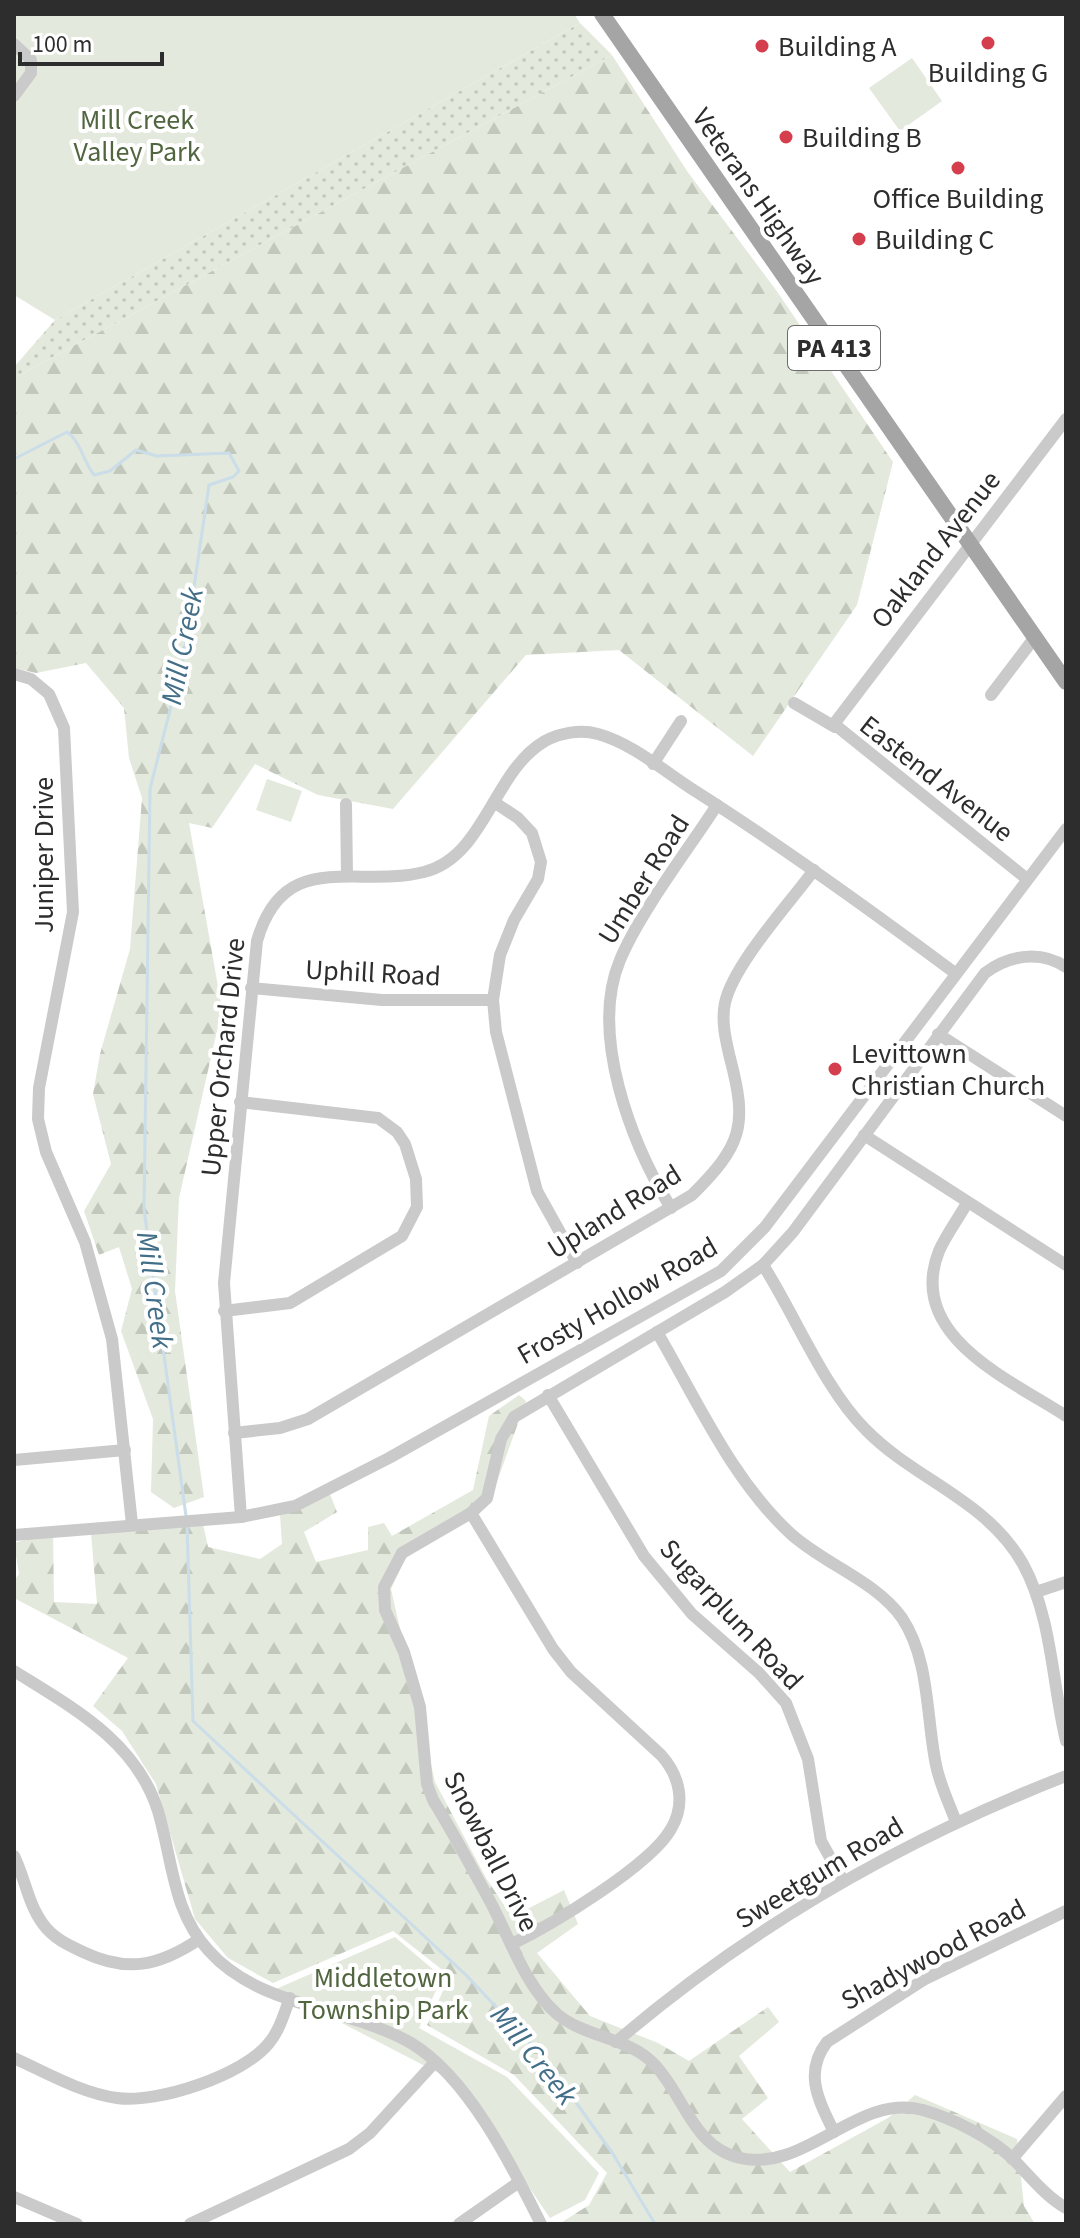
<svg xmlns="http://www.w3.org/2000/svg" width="1080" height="2238" font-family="'Source Sans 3',sans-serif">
<defs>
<pattern id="grass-dots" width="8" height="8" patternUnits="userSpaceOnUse" patternTransform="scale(2)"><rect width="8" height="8" fill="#e3e9dc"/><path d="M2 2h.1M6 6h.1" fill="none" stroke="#c3c8bd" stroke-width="1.8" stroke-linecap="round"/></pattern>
<pattern id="forest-firs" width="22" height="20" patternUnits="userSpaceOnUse" patternTransform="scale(2)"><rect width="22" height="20" fill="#e3e9dc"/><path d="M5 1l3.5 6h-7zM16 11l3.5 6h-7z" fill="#c3c8bd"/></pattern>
</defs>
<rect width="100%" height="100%" fill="#fff"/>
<path fill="url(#grass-dots)" d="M580 23 612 55 14 378V367L55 320Z"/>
<g fill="url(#forest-firs)">
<path d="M612 55 687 171 776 290 893 462 857 605 753 756 619 650 526 655 393 809 318 795 255 764 212 828 189 823 222 1009 179 1198 175 1291 204 1497 174 1508 151 1492 153 1419 121 1331 132 1289 119 1247 99 1255 84 1211 111 1164 93 1094 100 1054 130 949 142 798 129 758 124 708 86 663 36 673 14 668V378Z"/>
<path d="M519 1395 526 1401 489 1504 406 1557 391 1589 435 1782 486 1878 512 1917 564 1890 578 1924 537 1953 590 2016 658 2043 689 2061 768 2007 779 2022 739 2056 768 2098 742 2119 790 2172 888 2118 915 2095 1017 2139 1024 2206 1035 2224H559L589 2205 607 2173 514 2075 427 2025 450 1976 393 1931 273 1983 228 1958 195 1919 156 1784 122 1731 93 1706 128 1658 14 1598V1581L19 1574 14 1543 53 1532 54 1602 97 1604 91 1533 203 1524 208 1547 260 1559 282 1544 280 1515 330 1494 337 1512 304 1532 316 1562 368 1550V1527L384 1523 392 1536 473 1490 489 1416Z"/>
</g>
<g fill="#e3e9dc">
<path d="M14 14H574L580 23 55 320 14 295Z"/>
<path d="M912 58 942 101 900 131 869 88Z"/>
<path d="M267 779 302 791 291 822 256 810Z"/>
<path d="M395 1937 442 1977 419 2028 507 2077 599 2173 585 2200 550 2218 458 2083 276 1989Z"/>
</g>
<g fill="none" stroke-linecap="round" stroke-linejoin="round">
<g stroke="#cadde8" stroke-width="3">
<path d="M14 459 67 432C80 440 84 463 94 475L110 471 136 450 157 456 229 453 239 471 233 477 209 485 184 655 150 789 144 1209 186 1516"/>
<path d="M187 1524 193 1721 466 1975 544 2058 613 2154 655 2224"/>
</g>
<g stroke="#cacaca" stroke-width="12">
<path d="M14 44 31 60V73L14 96"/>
<path d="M14 674 31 679 49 694 64 728 73 912 39 1088 38 1119 46 1152 85 1242 112 1339 132 1524"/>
<path d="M991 695 1035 637"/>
<path d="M794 703 835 727"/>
<path d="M653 764 681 721"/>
<path d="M494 802 518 818 532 833 541 862 538 879 514 920 500 955 493 1000 496 1032 537 1191 577 1263"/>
<path d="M346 804 347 875"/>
<path d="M1027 879 834 724 1066 419"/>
<path d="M1066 967C1040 950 1009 955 985 973L793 1232 763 1265 725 1292 514 1417 501 1439 487 1498 471 1513 402 1553 384 1587 385 1610 404 1652 420 1707 427 1784 433 1800C454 1834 473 1870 492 1905 510 1940 527 1988 557 2014 586 2038 627 2037 653 2063 684 2094 692 2147 740 2158 806 2173 858 2092 923 2110 954 2119 990 2137 1013 2159 1030 2176 1045 2196 1066 2208"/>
<path d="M251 988 382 1000H493"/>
<path d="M938 1034 1066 1116"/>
<path d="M864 1135 1066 1265"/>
<path d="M967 1203C958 1219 946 1235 939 1251 905 1336 1011 1380 1066 1416"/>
<path d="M671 1208C631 1143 589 1034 620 960 640 912 688 850 717 805"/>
<path d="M763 1265C795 1315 825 1390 866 1430 915 1480 987 1500 1023 1564 1052 1617 1052 1683 1066 1741"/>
<path d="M224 1311 290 1303 402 1236 417 1207 416 1179 405 1144 397 1132 378 1118 240 1102"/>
<path d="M657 1332C697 1400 732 1480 791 1534 824 1564 876 1581 902 1618 930 1660 926 1717 936 1765 940 1785 949 1803 956 1822"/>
<path d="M548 1395 644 1556 692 1614 759 1673 786 1703 808 1759 821 1841 843 1881"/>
<path d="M234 1433 280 1428 308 1419 692 1195C742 1145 748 1126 730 1058 726 1041 721 1021 725 1003 733 965 789 904 814 870"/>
<path d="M14 1460 125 1450"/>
<path d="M471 1513 553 1649 571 1672 661 1755C680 1776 686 1804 671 1829 650 1866 551 1925 512 1944"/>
<path d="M241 1517 224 1283 257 941C284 847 356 889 424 872 485 857 493 771 545 741 560 733 580 729 598 734 631 743 663 770 692 789 782 846 869 909 955 973"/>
<path d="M14 1535 241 1517 295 1506 389 1458 721 1271 765 1227 1066 829"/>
<path d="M1036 1592 1066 1582"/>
<path d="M14 1671C73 1708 136 1741 158 1811 173 1861 172 1911 209 1951 260 2008 348 2007 411 2043 468 2077 512 2166 541 2224"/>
<path d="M14 1856C25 1878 28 1904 43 1924 53 1938 68 1945 83 1952 127 1973 159 1966 198 1940"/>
<path d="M616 2042C750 1927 902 1840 1066 1776"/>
<path d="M14 2058C47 2073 81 2093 117 2098 157 2104 244 2075 269 2043 280 2030 284 2013 290 1998"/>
<path d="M834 2132C819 2101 803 2073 827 2042L925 1979 1066 1911"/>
<path d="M1012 2159 1066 2096"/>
<path d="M14 2197 77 2224"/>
<path d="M190 2224 349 2149 370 2133 435 2062"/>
<path d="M459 2224 519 2182"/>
</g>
<path stroke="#a5a5a5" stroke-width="16" d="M602 14 1066 682"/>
</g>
<g fill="#d53e4c" stroke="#fff" stroke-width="3">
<circle cx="988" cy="43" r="8"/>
<circle cx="762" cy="46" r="8"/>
<circle cx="786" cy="137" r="8"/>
<circle cx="958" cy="168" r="8"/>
<circle cx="859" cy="239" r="8"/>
<circle cx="835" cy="1069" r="8"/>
</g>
<g text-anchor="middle" stroke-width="8" stroke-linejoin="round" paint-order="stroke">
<rect fill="#fff" stroke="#6c6c6c" stroke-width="2" x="788" y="326" width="92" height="44" rx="6"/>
<g font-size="26" font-weight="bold" fill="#2d2d2d">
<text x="834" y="357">PA 413</text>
</g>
<g font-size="28" fill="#2d2d2d" stroke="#fff" text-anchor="start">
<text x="778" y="56">Building A</text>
<text x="988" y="82" text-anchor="middle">Building G</text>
<text x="802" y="147">Building B</text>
<text x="958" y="208" text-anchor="middle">Office Building</text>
<text x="875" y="249">Building C</text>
<text x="851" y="1063">Levittown<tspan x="851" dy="32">Christian Church</tspan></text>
</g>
<g font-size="28" fill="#51653f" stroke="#fff">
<text x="137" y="129">Mill Creek<tspan x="137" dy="32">Valley Park</tspan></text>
<text x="383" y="1987">Middletown<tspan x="383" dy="32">Township Park</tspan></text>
</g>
<g font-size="28" fill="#2d2d2d" stroke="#fff">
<text transform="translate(759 196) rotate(55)" y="10">Veterans Highway</text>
<text transform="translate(935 549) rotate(-52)" y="10">Oakland Avenue</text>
<text transform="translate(937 778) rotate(38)" y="10">Eastend Avenue</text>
<text transform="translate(43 855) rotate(-90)" y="10">Juniper Drive</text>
<text transform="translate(643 879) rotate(-58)" y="10">Umber Road</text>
<text transform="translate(373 972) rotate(3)" y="10">Uphill Road</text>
<text transform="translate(222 1057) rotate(-84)" y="10">Upper Orchard Drive</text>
<text transform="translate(614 1211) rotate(-32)" y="10">Upland Road</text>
<text transform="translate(617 1300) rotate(-30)" y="10">Frosty Hollow Road</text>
<text transform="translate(732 1614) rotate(47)" y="10">Sugarplum Road</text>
<text transform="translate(492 1851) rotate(63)" y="10">Snowball Drive</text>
<text transform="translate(819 1872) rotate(-31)" y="10">Sweetgum Road</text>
<text transform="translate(933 1954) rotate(-28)" y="10">Shadywood Road</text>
</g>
<g font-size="30" font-style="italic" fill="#436e88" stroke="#fff">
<text transform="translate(182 646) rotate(-79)" y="10">Mill Creek</text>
<text transform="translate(155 1290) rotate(82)" y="10">Mill Creek</text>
<text transform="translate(534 2055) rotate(51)" y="10">Mill Creek</text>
</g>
</g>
<rect width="1080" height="2238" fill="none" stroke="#2d2d2d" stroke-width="32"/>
<path d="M20 52v12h142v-12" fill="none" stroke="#2d2d2d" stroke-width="4"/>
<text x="32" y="52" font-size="24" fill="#2d2d2d" stroke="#ffffff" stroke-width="6" paint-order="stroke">100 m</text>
</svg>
